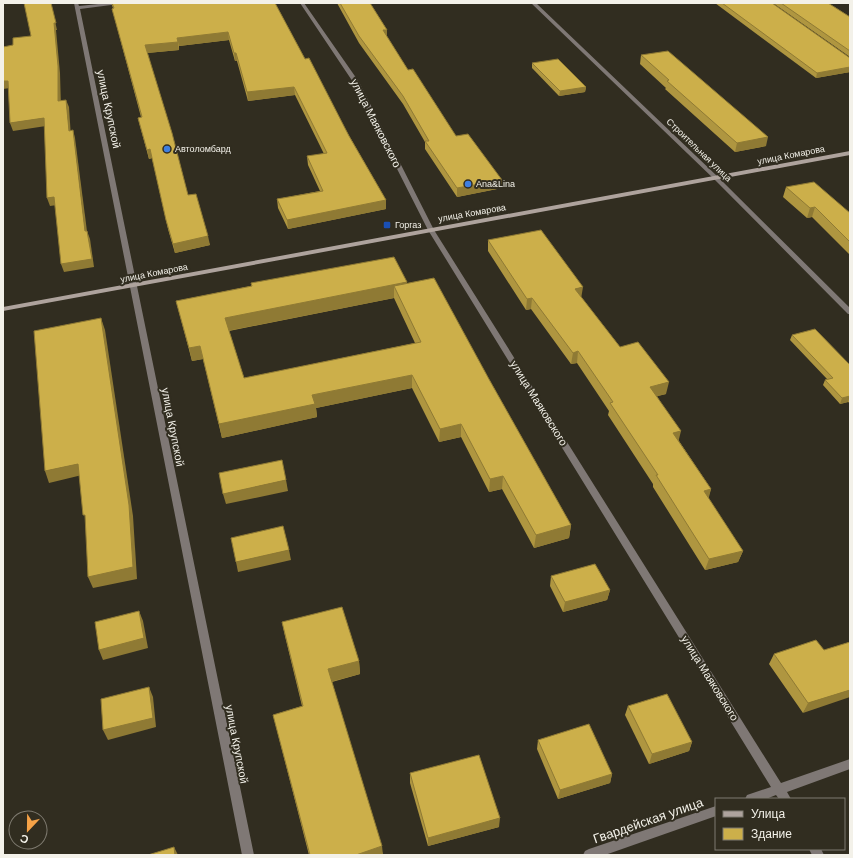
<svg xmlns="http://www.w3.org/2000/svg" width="853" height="858" font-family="Arial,sans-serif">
<rect width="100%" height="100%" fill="#312d20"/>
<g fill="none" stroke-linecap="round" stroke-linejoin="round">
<g fill="#7f7875" fill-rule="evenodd">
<path d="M74 3H78L79 6 108 3H121L119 4 80 9 254 855H242Z"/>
<path d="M300 3H304L359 82 434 230 781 783 850 759V769L787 792 791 799H779L776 795 766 799H745L747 795 771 787 428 230 353 82Z"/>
<path d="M716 806V816L605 855H583L585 851 589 849Z"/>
<path d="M809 849H821L824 855H812Z"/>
</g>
<path fill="#7f7875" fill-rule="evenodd" d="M531 3H536L718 177 850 308V314H848L714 179Z"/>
<path fill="#aea39d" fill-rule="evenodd" d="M850 151V155L3 311V307Z"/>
</g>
<g fill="#af9640" fill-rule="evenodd">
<path d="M111 3H275L305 59 386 200V209L288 229 278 208 277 199 320 191 308 165 307 156 324 154 295 95 248 101 237 61H235L229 40 179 46V50L147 53 188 195 210 245 175 253 168 229 152 158 149 159 140 126 138 118 141 117 114 16 112 9 113 8Z"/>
<path d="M337 3H370L387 30V37L408 70 456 136 502 180V188L457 197 425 149V142L403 104 359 43Z"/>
<path d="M715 3H772L850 58V72L816 78Z"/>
<path d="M773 3H828L850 17V57Z"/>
<path d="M641 55 766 146 735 152 665 89 666 88 640 64Z"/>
<path d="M532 63 586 87 585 92 559 96 532 68Z"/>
<path d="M786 187 850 213V255L812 217 807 218 783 197Z"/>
<path d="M488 240 581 297 620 347 666 394 657 396 679 441 711 489 708 498 743 551 738 562 705 570 653 487V484L608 415 609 411 577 363 571 364 531 309 526 310 488 251Z"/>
<path d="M251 283H407L490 381 571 525 569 538 534 548 502 489 489 492 461 437 439 442 412 388 316 408 317 417 222 438 203 359 192 361 176 301 251 286ZM394 298 415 343 244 378 229 331Z"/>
<path d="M792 335 850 365V403L848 402 840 404 823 385 825 380 827 379 790 340Z"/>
<path d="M551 576 610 590 607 600 563 612 550 586Z"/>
<path d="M282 622 359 661 360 674 332 682 383 855H309L273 715 302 706 285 636Z"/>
<path d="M850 642 803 713 769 664 774 654 824 650Z"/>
<path d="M628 706 692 742 689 751 649 764 625 715Z"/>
<path d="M538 740 612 774 610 783 558 799 537 749Z"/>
<path d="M410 773 499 827 428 846 410 783Z"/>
</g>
<g fill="#8f7a34">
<path d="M51 3 57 30H56L60 73 61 108 58 101Z"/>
<path d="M383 30H387V37Z"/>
<path d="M228 32 229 40 179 46 177 38Z"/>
<path d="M178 42 179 50 147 53 145 45Z"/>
<path d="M234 53H236L237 61H235Z"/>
<path d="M850 67V72L816 78 817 73Z"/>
<path d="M3 81H8L10 88 3 89Z"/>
<path d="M294 87 295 95 248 101 247 92Z"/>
<path d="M586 87 585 92 559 96 560 91Z"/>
<path d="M66 100 69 107 71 138 69 131Z"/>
<path d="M44 118 46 126 13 131 10 123Z"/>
<path d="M73 130 75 138 88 239 85 231Z"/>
<path d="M768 137 766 146 735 152 737 143Z"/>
<path d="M150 149 152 158 149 159 147 150Z"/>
<path d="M502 180V188L457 197V188Z"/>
<path d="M54 197 57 205 50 206 47 198Z"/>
<path d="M386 200V209L288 229 287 220Z"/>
<path d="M815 207 812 217 807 218 810 208Z"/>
<path d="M87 231 90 239 94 267 64 272 61 264Z"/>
<path d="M208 236 210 245 175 253 173 244Z"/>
<path d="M407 282V295L394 286V298L227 331 225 318Z"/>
<path d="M583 287 581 299 575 289Z"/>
<path d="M532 298 531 309 526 310 527 299Z"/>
<path d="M101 318 105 330 133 516 137 579 93 588 88 577Z"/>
<path d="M200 346 203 359 192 361 189 348Z"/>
<path d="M578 351 577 363 571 364 573 353Z"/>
<path d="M412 375V388L316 408 317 417 222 438 219 424 312 395Z"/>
<path d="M669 382 666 394 647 399 650 387Z"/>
<path d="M850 396 848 402 840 404 842 398Z"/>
<path d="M461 424V437L439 442 440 429Z"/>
<path d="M681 431 678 443 673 433Z"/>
<path d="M78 464 82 475 49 483 45 471Z"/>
<path d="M503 476 502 489 489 492 490 479Z"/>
<path d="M286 480 288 491 226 504 223 494Z"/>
<path d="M711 489 708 501 704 491Z"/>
<path d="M571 525 569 538 534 548 536 535Z"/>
<path d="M289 550 291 560 238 572 236 562Z"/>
<path d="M743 551 738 562 705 570 709 559Z"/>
<path d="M610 590 607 600 563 612 565 602Z"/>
<path d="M139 611 143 621 148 648 103 660 99 650Z"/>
<path d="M359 661 360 674 330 682 328 669Z"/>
<path d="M149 687 153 697 156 727 108 740 103 730Z"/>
<path d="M850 690V697L803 713 808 703Z"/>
<path d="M692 742 689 751 649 764 652 754Z"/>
<path d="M612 774 610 783 558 799 560 790Z"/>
<path d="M500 818 499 827 428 846V838Z"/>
<path d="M382 846 383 855H356Z"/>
<path d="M174 847 178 855H175Z"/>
</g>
<g fill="#ccaf4a" stroke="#8f7a34">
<path d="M24 3H51L56 23H54L58 66V101L66 100 69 131 73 130 85 231H87L92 259 61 264 54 197 47 198 44 118 10 123 8 81H3V47L13 45V38L31 36Z"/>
<path d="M112 3H275L305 59 309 58 349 136 386 200 287 220 277 199 323 191 307 156 327 153 294 87 247 92 236 53H234L228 32 177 38 178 42 145 45 172 133 188 195 196 194 208 236 173 244 166 220 150 149 147 150 138 118 142 117 112 9 114 8Z"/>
<path d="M340 3H370L387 30H383L408 70 413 69 456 136 468 134 502 180 457 188 425 141H429L403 96 359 36Z"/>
<path d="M722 3H772L850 58V67L817 73Z"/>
<path d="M781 3H828L850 17V51Z"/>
<path d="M668 51 768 137 737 143 667 81 669 80 641 55Z"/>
<path d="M558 59 586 87 560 91 532 63Z"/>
<path d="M814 182 850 213V242L815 207 810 208 786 187Z"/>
<path d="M541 230 583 287 575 289 620 347 638 342 669 382 650 387 681 431 673 433 711 489 704 491 743 551 709 559 656 475H658L610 403 613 402 578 351 573 353 532 298 527 299 488 240Z"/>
<path d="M394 257 407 282 225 318 244 378 421 342 394 286 434 278 490 381 571 525 536 535 503 476 490 479 461 424 440 429 412 375 312 395 315 404 219 424 200 346 189 348 176 301 252 286 251 283Z"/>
<path d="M101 318 129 505 133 567 88 577 85 515H83L78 464 45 471 34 331Z"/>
<path d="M815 329 850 365V396L842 398 825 380 833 378 792 335Z"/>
<path d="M282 460 286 480 223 494 219 473Z"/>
<path d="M283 526 289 550 236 562 231 538Z"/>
<path d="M595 564 610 590 565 602 551 576Z"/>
<path d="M342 607 359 661 328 669 382 846 356 855H310L273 715 303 706 282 622Z"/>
<path d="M139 611 144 638 99 650 95 622Z"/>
<path d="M816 640 824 650 850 642V690L808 703 774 654Z"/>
<path d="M149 687 153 718 103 730 101 699Z"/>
<path d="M667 694 692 742 652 754 628 706Z"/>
<path d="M589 724 612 774 560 790 538 740Z"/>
<path d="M479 755 500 818 428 838 410 773Z"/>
<path d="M174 847 175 855H148Z"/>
</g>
<g fill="#3f7fe0" stroke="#312d20" stroke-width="1.5">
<circle cx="167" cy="149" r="4"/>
<circle cx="468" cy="184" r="4"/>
</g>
<rect fill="#1a4fb4" stroke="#312d20" stroke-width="1.5" x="383" y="221" width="8" height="8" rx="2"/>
<g text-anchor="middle" stroke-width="4" stroke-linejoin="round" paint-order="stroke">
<g font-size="9" fill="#f3f1e9" stroke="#312d20" text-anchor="start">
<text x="175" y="152">Автоломбард</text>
<text x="476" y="187">Ana&amp;Lina</text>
<text x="395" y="228">Горгаз</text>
</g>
<g font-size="9" fill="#f3f1e9" stroke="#312d20">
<text transform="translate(699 150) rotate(44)" y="3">Строительная улица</text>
<text transform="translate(791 155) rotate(-11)" y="3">улица Комарова</text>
<text transform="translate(472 213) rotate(-10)" y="3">улица Комарова</text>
<text transform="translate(154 273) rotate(-11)" y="3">улица Комарова</text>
</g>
<g font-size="11" fill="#f3f1e9" stroke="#312d20">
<text transform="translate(109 109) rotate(78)" y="4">улица Крупской</text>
<text transform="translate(376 123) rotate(63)" y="4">улица Маяковского</text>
<text transform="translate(539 403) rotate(58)" y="4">улица Маяковского</text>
<text transform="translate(173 427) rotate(79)" y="4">улица Крупской</text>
<text transform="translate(710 678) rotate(58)" y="4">улица Маяковского</text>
<text transform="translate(237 744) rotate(79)" y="4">улица Крупской</text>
</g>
<g font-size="13" fill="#f3f1e9" stroke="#312d20">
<text transform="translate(648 820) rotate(-19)" y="5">Гвардейская улица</text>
</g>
</g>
<rect width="853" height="858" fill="none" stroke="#f3f1e9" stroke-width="8"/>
<rect x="715" y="798" width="130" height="52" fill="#312d20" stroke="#7f7b70"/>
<rect x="723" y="811" width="20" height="6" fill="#aea39d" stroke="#7f7b70"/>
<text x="751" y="818" font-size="12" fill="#f3f1e9">Улица</text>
<rect x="723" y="828" width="20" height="12" fill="#ccaf4a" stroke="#7f7b70"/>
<text x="751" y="838" font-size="12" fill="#f3f1e9">Здание</text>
<g transform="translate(28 830) rotate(202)"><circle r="19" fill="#312d20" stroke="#7f7b70"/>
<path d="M0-3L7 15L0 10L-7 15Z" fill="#f6a247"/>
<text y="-6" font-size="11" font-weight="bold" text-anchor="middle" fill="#f3f1e9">С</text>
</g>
</svg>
